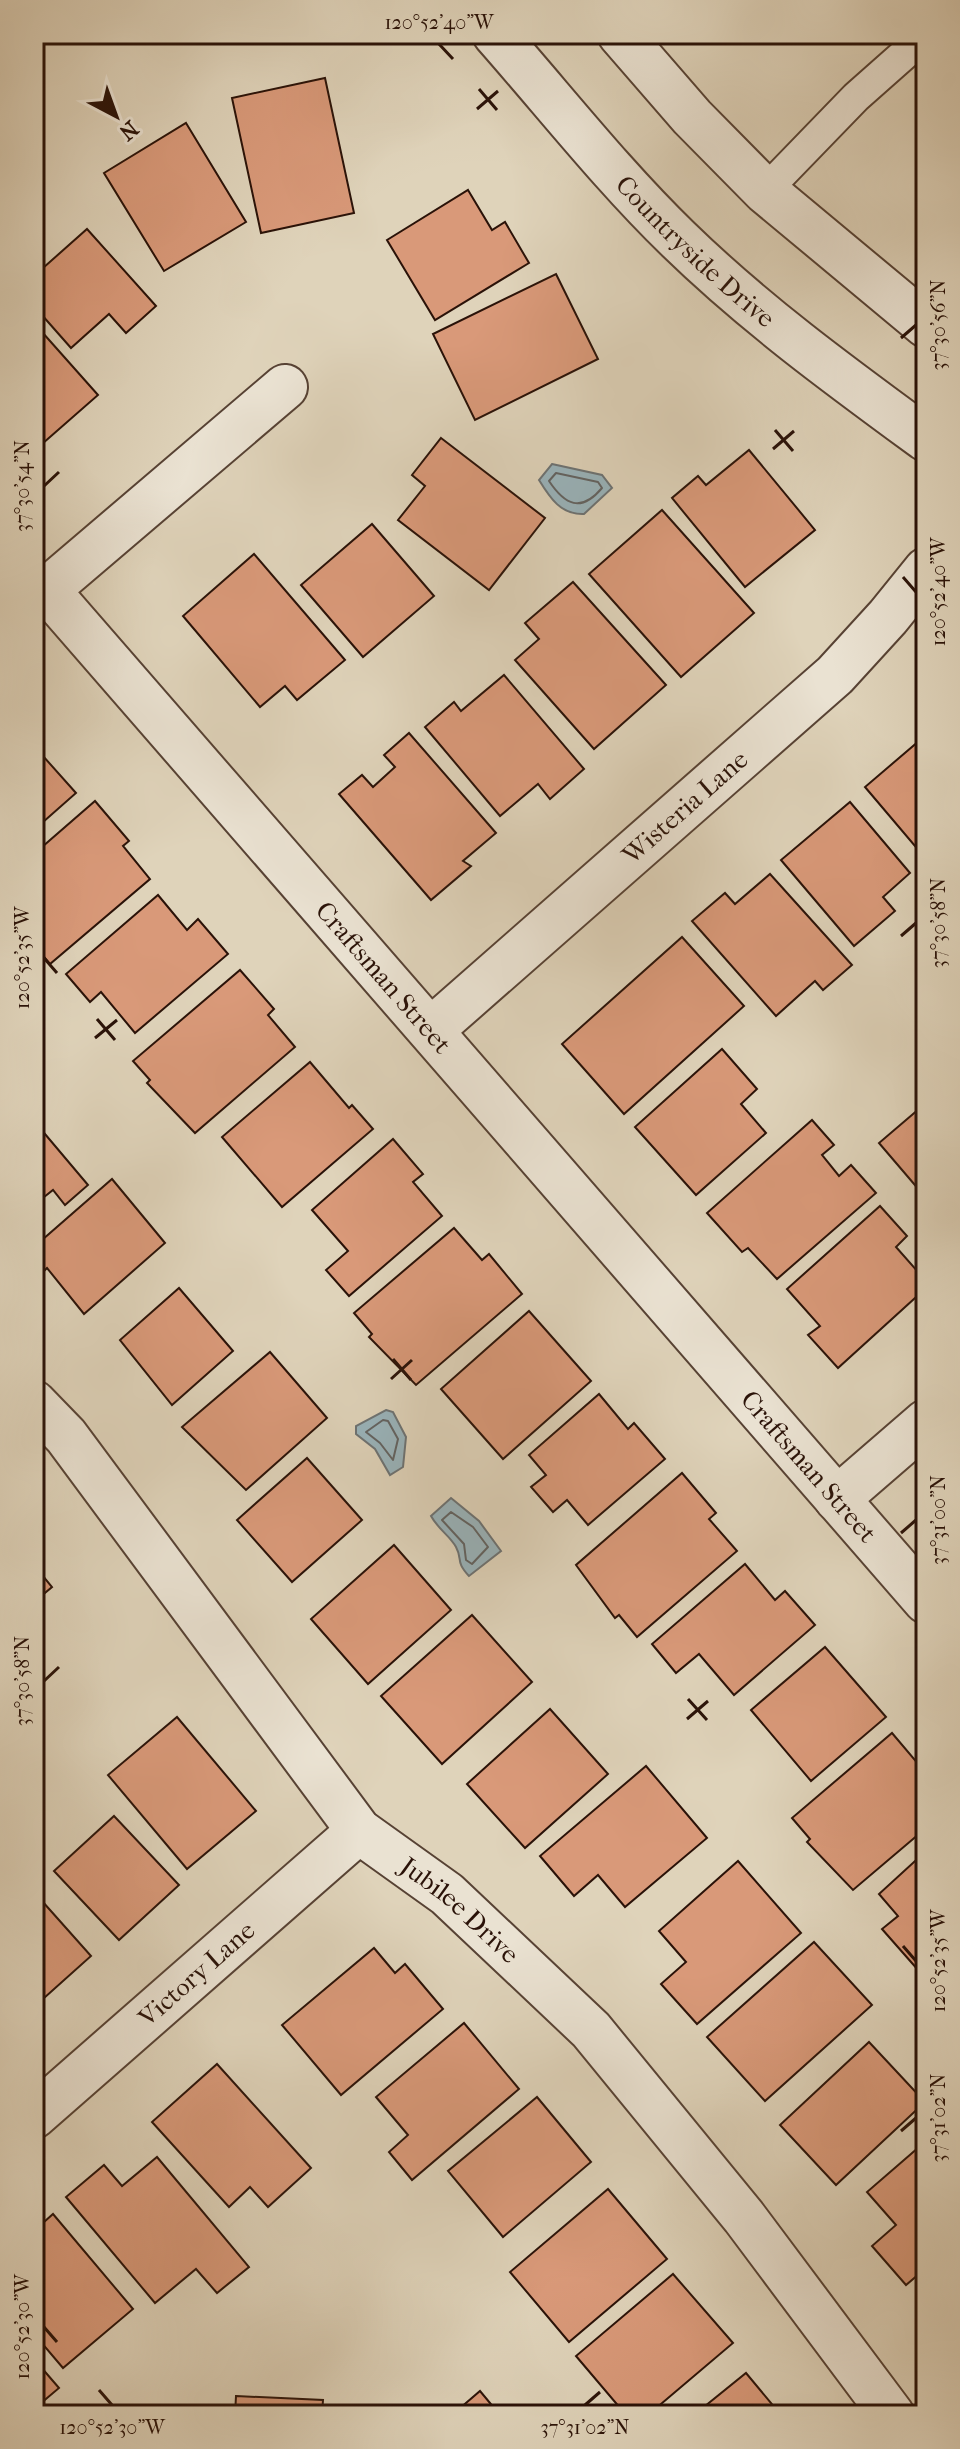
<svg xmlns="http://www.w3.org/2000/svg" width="960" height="2449" font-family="'IM FELL French Canon',serif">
<rect width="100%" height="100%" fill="#dfd3ba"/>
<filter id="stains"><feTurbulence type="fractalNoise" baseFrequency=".0025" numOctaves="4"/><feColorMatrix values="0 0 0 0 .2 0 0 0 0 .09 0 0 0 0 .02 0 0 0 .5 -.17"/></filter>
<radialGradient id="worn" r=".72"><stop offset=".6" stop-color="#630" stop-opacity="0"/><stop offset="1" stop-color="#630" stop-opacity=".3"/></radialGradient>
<g fill="#99b4bc" stroke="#6d7374" stroke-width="2">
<path d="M552 464 602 475 612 488 584 514C561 515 550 498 539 480Z"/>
<path d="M386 1410 393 1412 406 1437 403 1467 390 1475 375 1449 356 1434V1426Z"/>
<path d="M451 1498 479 1521 501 1551 469 1576C455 1561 463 1560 456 1547 450 1536 438 1529 431 1516Z"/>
</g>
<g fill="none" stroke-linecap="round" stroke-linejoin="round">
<g stroke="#626362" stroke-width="2">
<path d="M556 473 598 482 602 488C581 513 565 505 549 481Z"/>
<path d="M383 1420 388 1421 398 1439 393 1460 380 1443 366 1432Z"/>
<path d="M451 1512 473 1527 488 1547 472 1564 466 1560 464 1544 442 1520Z"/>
</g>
</g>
<g fill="#d99979" stroke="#2a1208" stroke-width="2">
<path d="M325 78 354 213 261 233 232 98Z"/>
<path d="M186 123 246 222 164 271 104 173Z"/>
<path d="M468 190 492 230 505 222 529 263 435 320 387 240Z"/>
<path d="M87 229 156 306 126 333 109 314 71 348 34 306V276Z"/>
<path d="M556 274 598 359 475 420 433 334Z"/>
<path d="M34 323 98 395 34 451Z"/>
<path d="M441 438 545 518 489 590 398 520 425 486 412 475Z"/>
<path d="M749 450 815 530 745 587 672 498 698 476 706 485Z"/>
<path d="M662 510 754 613 681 677 589 574Z"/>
<path d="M372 524 434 596 363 657 301 585Z"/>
<path d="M254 554 345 660 297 700 285 686 260 707 183 616Z"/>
<path d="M573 582 666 685 594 749 515 660 539 639 525 623Z"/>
<path d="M504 675 584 769 550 799 538 784 500 816 425 727 454 702 461 711Z"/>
<path d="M409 733 496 833 463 861 471 866 431 900 339 794 362 775 373 787 395 767 384 755Z"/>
<path d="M926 735V859L865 787Z"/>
<path d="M34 754 39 760 43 756 76 793 34 830Z"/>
<path d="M95 801 129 841 123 846 150 879 50 964 34 945V854Z"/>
<path d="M850 802 910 873 883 897 895 911 854 946 781 860Z"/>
<path d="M770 874 852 965 823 990 815 981 776 1016 692 921 725 893 735 904Z"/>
<path d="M158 895 187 930 198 919 228 954 135 1033 101 992 90 1002 66 974Z"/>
<path d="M682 937 744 1006 624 1114 562 1044Z"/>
<path d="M240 970 274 1009 268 1015 295 1047 195 1133 147 1083 150 1080 133 1061Z"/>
<path d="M722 1049 757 1089 741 1104 766 1133 696 1195 635 1127Z"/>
<path d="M310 1062 349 1108 352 1105 373 1129 282 1207 222 1137Z"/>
<path d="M926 1103V1198L879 1143Z"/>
<path d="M812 1120 834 1145 822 1155 839 1176 851 1165 876 1193 777 1279 748 1248 742 1252 707 1213Z"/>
<path d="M34 1121 88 1185 65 1205 53 1190 34 1205Z"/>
<path d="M393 1139 423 1174 413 1182 442 1216 349 1296 326 1270 348 1251 312 1210Z"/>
<path d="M112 1179 165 1243 84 1314 47 1268 42 1273 34 1263V1247Z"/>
<path d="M880 1206 907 1236 896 1247 926 1281V1288L838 1368 808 1335 820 1326 787 1289Z"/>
<path d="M454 1228 482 1260 489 1254 522 1294 416 1385 369 1337 372 1334 354 1313Z"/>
<path d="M179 1288 233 1351 172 1405 120 1340Z"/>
<path d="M529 1311 591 1381 503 1459 441 1389Z"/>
<path d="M270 1352 327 1418 246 1490 182 1427Z"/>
<path d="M599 1394 628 1429 634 1423 665 1459 588 1525 567 1500 553 1512 531 1487 546 1475 529 1455Z"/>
<path d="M307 1458 362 1520 292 1582 237 1520Z"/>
<path d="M682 1473 716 1513 709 1519 737 1551 637 1637 619 1615 615 1618 576 1565Z"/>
<path d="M394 1545 451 1610 368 1684 311 1619Z"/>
<path d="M745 1564 775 1600 785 1591 815 1625 734 1695 699 1654 676 1673 652 1644Z"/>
<path d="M34 1565 52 1587 34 1602Z"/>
<path d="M472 1615 532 1682 442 1764 381 1696Z"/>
<path d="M825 1647 886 1717 811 1781 751 1710Z"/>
<path d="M550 1709 608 1774 525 1848 467 1784Z"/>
<path d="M177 1717 256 1811 187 1869 108 1775Z"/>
<path d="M892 1733 919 1765 926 1760V1828L853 1890 807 1842 810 1839 792 1818Z"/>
<path d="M646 1766 707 1838 625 1907 598 1875 574 1896 540 1856Z"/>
<path d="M114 1816 179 1885 119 1940 54 1871Z"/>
<path d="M926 1851V1979L882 1929 898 1916 879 1894Z"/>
<path d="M738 1861 801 1933 697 2024 661 1984 686 1962 659 1931Z"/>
<path d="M34 1892 91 1956 34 2007Z"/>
<path d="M814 1942 872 2005 765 2101 707 2037Z"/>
<path d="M374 1948 395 1973 405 1964 443 2009 341 2095 282 2025Z"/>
<path d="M464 2023 519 2089 412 2180 389 2152 408 2135 376 2097Z"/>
<path d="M869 2042 925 2102 836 2185 780 2125Z"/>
<path d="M217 2064 311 2168 268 2207 250 2187 229 2207 152 2122Z"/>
<path d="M537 2097 591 2162 503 2237 448 2171Z"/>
<path d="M926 2141V2268L906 2285 872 2246 896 2225 867 2192Z"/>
<path d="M157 2157 249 2267 217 2293 196 2269 155 2303 66 2197 104 2165 122 2186Z"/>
<path d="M608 2189 667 2259 569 2342 510 2272Z"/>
<path d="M53 2214 133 2309 63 2368 34 2334V2231Z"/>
<path d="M673 2274 733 2343 648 2415H626L576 2356Z"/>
<path d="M34 2359 59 2388 34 2409Z"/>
<path d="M746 2373 781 2415H694Z"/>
<path d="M480 2391 500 2415H452Z"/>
<path d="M236 2396 323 2400 322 2415H235Z"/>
</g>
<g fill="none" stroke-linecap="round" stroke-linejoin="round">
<g stroke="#574234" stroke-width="34">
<path id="service" d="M765 191 856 97 926 35"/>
</g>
<g stroke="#574234" stroke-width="48">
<g id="minor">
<path id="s1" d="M285 387 47 590 926 1601"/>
<path id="s2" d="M431 1030 835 675 888 617 926 570"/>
<path id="s3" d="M34 1403 66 1436 359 1831 447 1894 591 2030 744 2217 892 2415"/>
<path d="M837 1499 926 1422"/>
<path id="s4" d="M34 2116 359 1831"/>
</g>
</g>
<g stroke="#574234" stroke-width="48">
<g id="tertiary">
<path id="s5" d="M495 34C555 102 613 176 678 239 755 314 840 376 926 439"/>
<path d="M620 34 692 117 765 191 926 325"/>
</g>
</g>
<use href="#service" stroke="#eae2d2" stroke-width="30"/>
<use href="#minor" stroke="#eae2d2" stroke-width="44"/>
<use href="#tertiary" stroke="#eae2d2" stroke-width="44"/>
</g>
<path fill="none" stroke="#2a1208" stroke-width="3" d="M439 44 453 59M479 89 497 110M477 109 498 91M901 338 916 325M775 430 793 451M773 449 794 431M44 486 59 472M903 577 916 592M901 936 916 923M44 958 57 973M97 1019 115 1040M95 1038 117 1020M393 1359 411 1380M391 1379 412 1360M901 1533 916 1520M44 1681 59 1667M688 1699 707 1720M687 1719 708 1701M903 1946 916 1961M901 2131 916 2118M44 2327 57 2342M99 2390 112 2405M585 2405 600 2392"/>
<g text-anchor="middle" stroke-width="7" stroke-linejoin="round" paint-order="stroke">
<g font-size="26" fill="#2a1208" stroke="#eae2d2">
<text dy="9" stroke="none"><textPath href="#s5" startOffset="296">Countryside Drive</textPath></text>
<text dy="9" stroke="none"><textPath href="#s2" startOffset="338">Wisteria Lane</textPath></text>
<text dy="9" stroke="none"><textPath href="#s1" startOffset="826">Craftsman Street</textPath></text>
<text dy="9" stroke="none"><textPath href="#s1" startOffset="1474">Craftsman Street</textPath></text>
<text dy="9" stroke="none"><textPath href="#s3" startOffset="666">Jubilee Drive</textPath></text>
<text dy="9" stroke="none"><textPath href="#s4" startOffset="216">Victory Lane</textPath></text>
</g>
</g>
<rect width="960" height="2449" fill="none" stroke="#dfd3ba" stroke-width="88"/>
<g transform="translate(116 116) rotate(139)" stroke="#eae2d2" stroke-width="6" paint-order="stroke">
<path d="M0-6L14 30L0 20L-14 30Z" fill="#2a1208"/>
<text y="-12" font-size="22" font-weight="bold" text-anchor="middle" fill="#2a1208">N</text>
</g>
<rect x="44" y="44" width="872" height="2361" fill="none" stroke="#2a1208" stroke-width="3"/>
<g font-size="20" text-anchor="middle" fill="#2a1208">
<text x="439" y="29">120°52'40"W</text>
<text transform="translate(938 325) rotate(-90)" y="7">37°30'56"N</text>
<text transform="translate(22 486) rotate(-90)" y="7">37°30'54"N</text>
<text transform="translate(938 592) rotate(-90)" y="7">120°52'40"W</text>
<text transform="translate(938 923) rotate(-90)" y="7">37°30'58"N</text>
<text transform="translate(22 958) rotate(-90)" y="7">120°52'35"W</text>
<text transform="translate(938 1520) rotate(-90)" y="7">37°31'00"N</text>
<text transform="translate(22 1681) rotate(-90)" y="7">37°30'58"N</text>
<text transform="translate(938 1961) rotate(-90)" y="7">120°52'35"W</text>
<text transform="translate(938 2118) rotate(-90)" y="7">37°31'02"N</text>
<text transform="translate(22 2327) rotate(-90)" y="7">120°52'30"W</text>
<text x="112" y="2434">120°52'30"W</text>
<text x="585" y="2434">37°31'02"N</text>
</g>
<rect width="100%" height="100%" filter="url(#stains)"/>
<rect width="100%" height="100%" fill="url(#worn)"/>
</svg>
